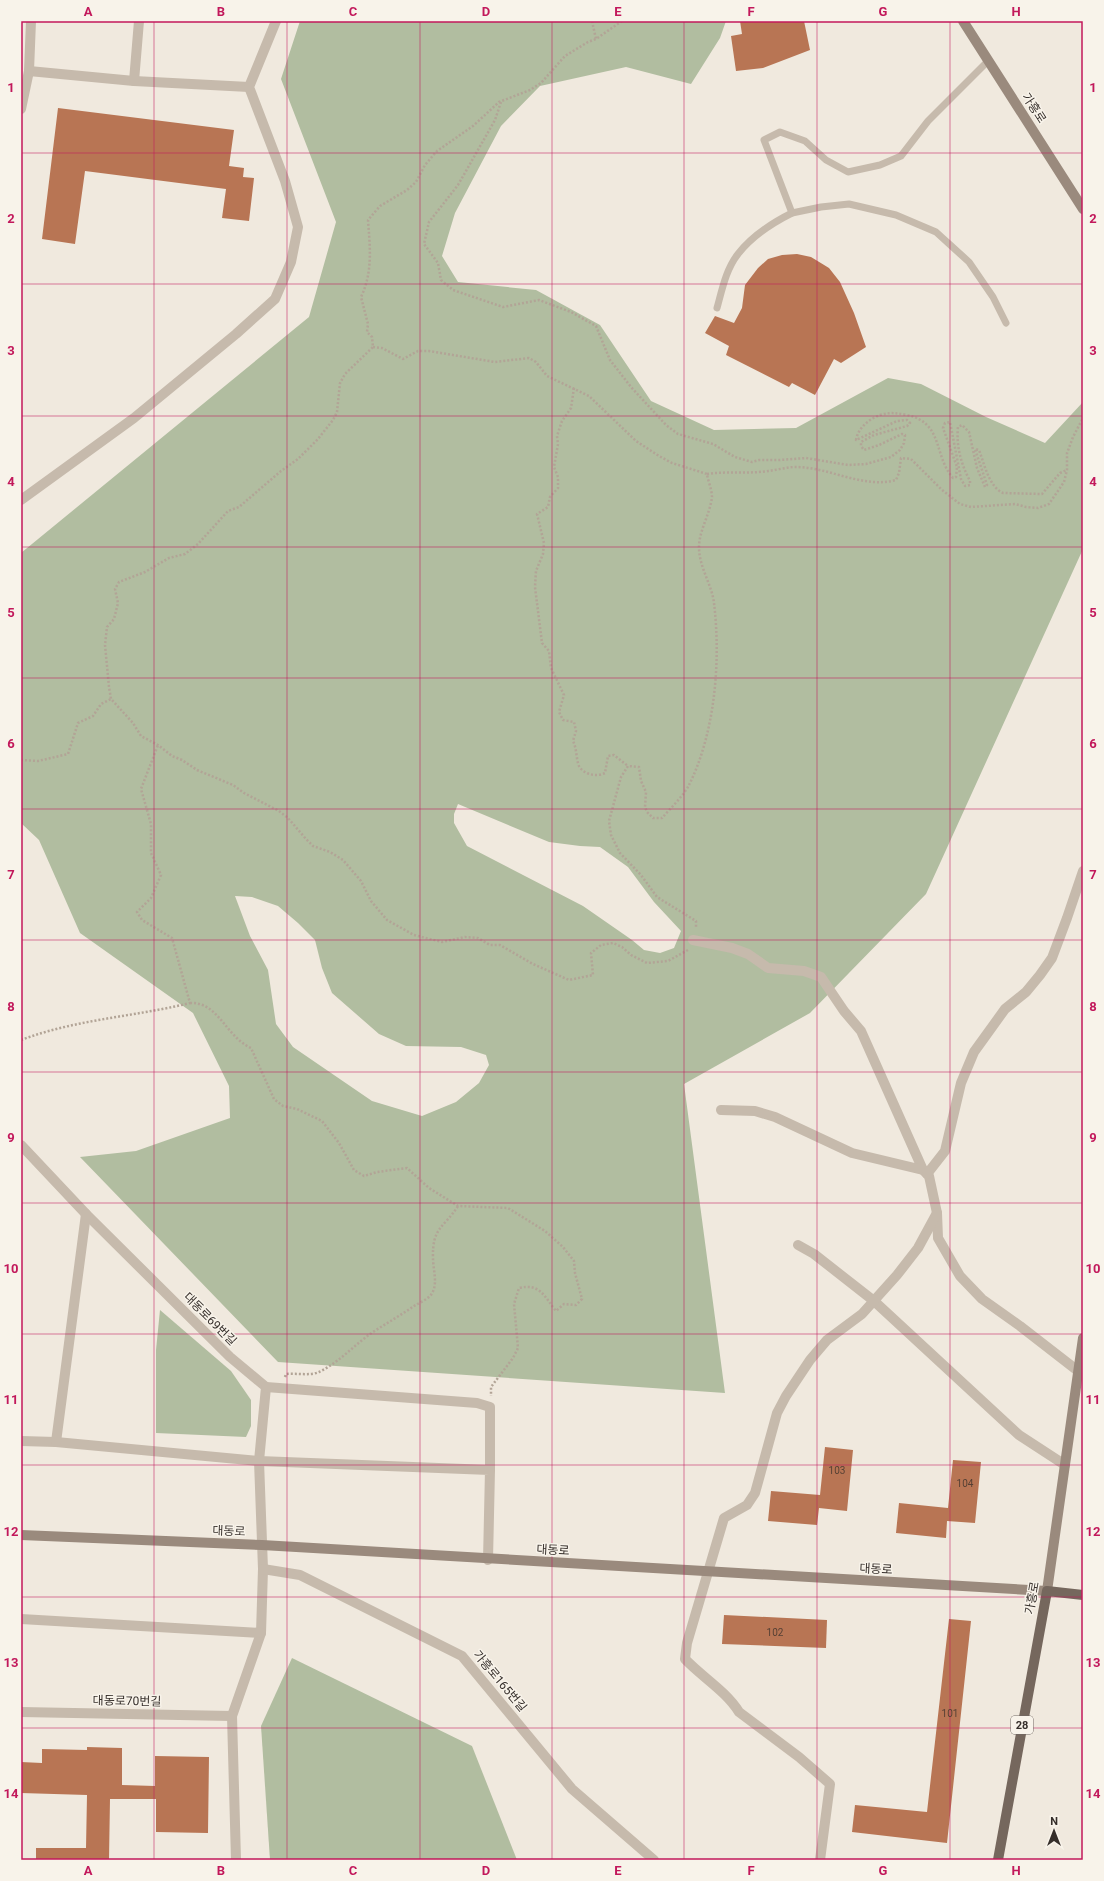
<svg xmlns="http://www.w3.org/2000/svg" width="1104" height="1881" font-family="Roboto,'Noto Sans KR',sans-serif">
<rect width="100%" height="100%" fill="#f0e9de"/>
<g fill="#b1bda0" fill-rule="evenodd">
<path d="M300 21H726L720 38 691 84 626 67 540 86 501 126 455 213 442 256 458 282 536 290 600 325 651 401 714 430 796 428 888 378 921 384 986 417 1045 443 1083 402V549L926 894 810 1013 684 1084 725 1393 278 1362 80 1157 136 1151 230 1118 229 1086 193 1013 80 933 39 840 21 823V553L309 317 336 222 281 79ZM458 804 549 842 580 846 600 847 628 867 654 902 681 931 674 948 660 953 644 950 632 940 583 906 467 846 454 823V814ZM235 896 252 897 278 906 298 923 315 940 322 968 332 993 379 1034 406 1046 461 1047 486 1055 489 1065 479 1083 456 1102 422 1116 372 1101 293 1047 276 1024 268 970 250 936Z"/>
<path d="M160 1310 231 1371 251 1400V1426L246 1437 156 1433V1350Z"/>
<path d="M292 1658 472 1746 517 1860H270L261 1726Z"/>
</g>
<g fill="#b87554">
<path d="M740 21H804L810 50 763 68 736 71 731 36 742 34Z"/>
<path d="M58 108 234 130 229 166 244 168 243 177 254 178 249 221 222 218 226 189 85 171 75 244 42 239Z"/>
<path d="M797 254 811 257 829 268 840 282 854 313 866 347 841 363 834 359 815 395 792 383 789 387 726 355 729 346 705 333 715 316 734 323 742 308 745 285 758 268 768 259 782 255Z"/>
<path d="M825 1447 853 1450 847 1511 819 1508 817 1525 768 1521 771 1491 820 1495Z"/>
<path d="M953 1460 981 1462 975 1523 947 1521 946 1538 896 1533 899 1503 948 1508Z"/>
<path d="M724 1615 827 1620 826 1648 722 1644Z"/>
<path d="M949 1619 971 1621 947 1843 852 1832 855 1805 927 1812Z"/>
<path d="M87 1747 122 1748V1785L155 1786V1756L209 1757 208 1833 156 1832V1799H110L109 1860H36V1848H86L87 1795 21 1793V1762L42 1763V1749L87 1750Z"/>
</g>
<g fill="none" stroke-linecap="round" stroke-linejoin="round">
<g stroke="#b2a496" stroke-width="2.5" stroke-dasharray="2 2" stroke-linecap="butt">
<path d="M592 21 596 39"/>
<path d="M622 21 596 39 588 42 565 56 541 83 530 90 499 102 473 126 437 151 425 165 416 182 407 190 380 206 368 220C370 247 373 272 361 297L368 324 367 332 372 337 373 347 345 374 340 383 337 412 333 420 318 439 298 459 281 471 239 507 228 511 198 544 185 554 169 558 145 572 119 582 115 589 118 603 114 619 107 627 105 645 109 687 111 699 133 723 141 736 158 745 172 756 182 760 197 770 233 785 244 793 279 811 288 818 306 839 313 846 330 852 343 860 361 881 371 901 387 920 414 935 442 942 465 937 478 938 490 945H500L533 964 569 980 593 975 591 953 601 945 613 943 622 947 631 955 647 963 668 961 688 950"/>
<path d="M501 102 495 120 458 185 429 222 424 244 438 263 441 280 453 290 503 307 539 300 571 312 596 326 610 360 631 387 666 425 678 434 713 444 735 457 752 462 759 460H780L806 458 848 465 866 464 891 457 900 450 904 443 905 435 902 434 879 445 864 450 861 446V442L874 435 907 426 910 423 907 420 897 421 856 440C858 428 869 419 880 415 890 412 897 413 907 415 944 423 933 455 953 478L956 477 957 467 943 428 945 423 950 422 961 479 965 486 970 485V481C961 464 956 446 958 427L962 425 969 432 977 468 985 487 987 485 975 449 979 450C984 463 989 487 1003 493L1042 494 1060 473 1067 470"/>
<path d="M373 347 382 348 403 359 418 351H429L495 362 529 358 536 362 547 376 589 396 636 441 659 456 672 463 707 474C708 481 712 490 712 497 710 514 699 531 699 547 699 567 712 585 714 603 721 661 715 733 689 785 684 795 670 809 662 818H653L647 812 645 807 646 792 641 781 639 767 628 766 621 777 609 821 611 835 620 853 641 875 657 897 696 921V928"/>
<path d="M574 388 571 408 562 421 557 436 558 444 554 467 558 477V488L550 497 548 507 537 514 544 543 543 554 536 571 535 587 542 643 549 651 551 668 564 695 559 712 563 720 574 722 576 731 573 741C577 749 576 759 579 766 584 775 597 777 605 773L608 756 614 755 628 766"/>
<path d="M707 474C728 471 748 474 768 471 777 470 787 467 796 467 829 467 863 489 896 480L899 473 901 458 911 459 942 490 960 504 971 507 1015 504 1026 507 1038 508 1049 504 1064 482 1067 470V453L1073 437 1083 418"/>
<path d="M21 760 38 761 68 754 78 723 93 716 101 704 111 699"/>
<path d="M190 1003C219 1002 225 1036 251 1048L274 1099 283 1106 297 1109 322 1121 339 1143 354 1170 364 1176 377 1172 407 1168 429 1188 458 1206 508 1208 545 1231 563 1247 574 1261 575 1273 582 1299 576 1305 564 1304 556 1311C544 1296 540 1283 519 1288L514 1304 518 1348 513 1358 491 1387V1396"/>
<path d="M21 1040C77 1019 133 1017 190 1003L172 938 142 920 137 912 151 898 161 875 151 853V824L141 789 158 745"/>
<path d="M285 1377 286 1374C297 1373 310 1376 319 1372 340 1362 355 1344 373 1332 387 1323 401 1315 414 1306 419 1303 426 1300 430 1296 439 1286 433 1270 433 1258 432 1227 444 1228 458 1206"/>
</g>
<g stroke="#c6baac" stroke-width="7">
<path d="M792 213 821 207 849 204 896 215 936 232 969 262 993 297 1006 323"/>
<path d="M717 308C722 290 726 269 738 254 752 236 772 223 792 213L764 140 780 132 805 141 826 160 848 172 880 165 901 156 928 121 988 61"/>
</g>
<g stroke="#c6baac" stroke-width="10">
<path d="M29 71 134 81 249 87"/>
<path d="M134 81 139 21"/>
<path d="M21 109 29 71 31 21"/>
<path d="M21 500 134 418 236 334 275 299 291 262 298 227 285 181 249 87 276 21"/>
<path d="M693 940 732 948 748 954 768 968 804 971 821 977 844 1011 861 1031 923 1170"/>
<path d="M721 1110 755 1111 775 1117 852 1153 923 1170 929 1176 937 1213 938 1238 960 1276 982 1299 1020 1326 1078 1371"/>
<path d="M21 1145 86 1214 230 1357 266 1387 259 1461 263 1569 261 1633 232 1716 236 1860"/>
<path d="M927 1174 945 1151 961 1083 974 1052 1005 1009 1026 992 1040 975 1052 958 1067 918 1083 871"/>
<path d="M798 1245 814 1254 874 1301 1019 1435 1065 1465"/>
<path d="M266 1387 477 1403 490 1407V1470"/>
<path d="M21 1441 56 1442 259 1461 490 1470 488 1560"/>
<path d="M56 1442 86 1214"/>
<path d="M263 1569 300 1575 462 1656 572 1789 654 1860"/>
<path d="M21 1619 261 1633"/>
<path d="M21 1712 232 1716"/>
<path d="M820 1860 830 1784 799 1757 739 1712C726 1691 702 1677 685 1659L687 1643 724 1518 747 1505 755 1493 777 1413 786 1396 810 1360 827 1340 862 1314 897 1275 918 1248 937 1213"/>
</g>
<g stroke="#9a8a7d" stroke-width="10">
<path d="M963 21 1083 209"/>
<path d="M21 1535 262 1545 1047 1591 1083 1338"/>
</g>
<path stroke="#75675d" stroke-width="10" d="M998 1860 1047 1591 1083 1595"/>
</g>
<path fill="none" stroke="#c2185b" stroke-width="1" stroke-opacity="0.55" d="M154 21V1860M287 21V1860M420 21V1860M552 21V1860M684 21V1860M817 21V1860M950 21V1860M21 153H1083M21 284H1083M21 416H1083M21 547H1083M21 678H1083M21 809H1083M21 940H1083M21 1072H1083M21 1203H1083M21 1334H1083M21 1465H1083M21 1597H1083M21 1728H1083"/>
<g text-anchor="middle" stroke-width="3" stroke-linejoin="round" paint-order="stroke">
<g font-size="10" fill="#564034">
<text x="837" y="1474">103</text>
<text x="965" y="1487">104</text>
<text x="775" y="1636">102</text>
<text x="950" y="1717">101</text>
</g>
<rect fill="#f8f3ea" stroke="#706964" stroke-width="1" x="1011" y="1716" width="22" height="18" rx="3"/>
<g font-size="11" font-weight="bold" fill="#352e2a">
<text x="1022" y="1729">28</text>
</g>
<g font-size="12" fill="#352e2a" stroke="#f8f3ea">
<text transform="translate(1034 108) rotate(57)" y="4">가흥로</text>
<text transform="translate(210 1319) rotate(45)" y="4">대동로69번길</text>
<text transform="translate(229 1531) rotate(2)" y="4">대동로</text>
<text transform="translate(553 1550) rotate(3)" y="4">대동로</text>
<text transform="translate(876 1569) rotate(3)" y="4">대동로</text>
<text transform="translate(1032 1598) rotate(-80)" y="4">가흥로</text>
<text transform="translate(500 1681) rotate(50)" y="4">가흥로165번길</text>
<text transform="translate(127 1701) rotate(1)" y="4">대동로70번길</text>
</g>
</g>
<rect width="1104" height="1881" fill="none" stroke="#f8f3ea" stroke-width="44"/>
<g transform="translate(1054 1831)" stroke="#f8f3ea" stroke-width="3" paint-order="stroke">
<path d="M0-3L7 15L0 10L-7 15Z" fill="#352e2a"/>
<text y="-6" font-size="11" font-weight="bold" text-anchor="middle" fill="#352e2a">N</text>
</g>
<rect x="22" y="22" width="1060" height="1837" fill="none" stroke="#c2185b" stroke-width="1.5"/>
<g font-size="13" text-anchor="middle" font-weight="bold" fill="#c2185b">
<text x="88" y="16">A</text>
<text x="221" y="16">B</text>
<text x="353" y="16">C</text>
<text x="486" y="16">D</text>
<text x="618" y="16">E</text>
<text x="751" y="16">F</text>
<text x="883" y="16">G</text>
<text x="1016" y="16">H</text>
<text x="11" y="92">1</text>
<text x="1093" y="92">1</text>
<text x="11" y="223">2</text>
<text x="1093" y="223">2</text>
<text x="11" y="355">3</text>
<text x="1093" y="355">3</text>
<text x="11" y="486">4</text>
<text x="1093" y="486">4</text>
<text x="11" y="617">5</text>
<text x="1093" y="617">5</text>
<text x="11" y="748">6</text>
<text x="1093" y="748">6</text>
<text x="11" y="879">7</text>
<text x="1093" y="879">7</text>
<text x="11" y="1011">8</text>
<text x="1093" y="1011">8</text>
<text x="11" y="1142">9</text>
<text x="1093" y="1142">9</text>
<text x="11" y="1273">10</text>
<text x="1093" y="1273">10</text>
<text x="11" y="1404">11</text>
<text x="1093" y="1404">11</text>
<text x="11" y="1536">12</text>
<text x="1093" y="1536">12</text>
<text x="11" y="1667">13</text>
<text x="1093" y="1667">13</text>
<text x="11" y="1798">14</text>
<text x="1093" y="1798">14</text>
<text x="88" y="1875">A</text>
<text x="221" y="1875">B</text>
<text x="353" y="1875">C</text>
<text x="486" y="1875">D</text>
<text x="618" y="1875">E</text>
<text x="751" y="1875">F</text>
<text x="883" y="1875">G</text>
<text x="1016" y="1875">H</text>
</g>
</svg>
